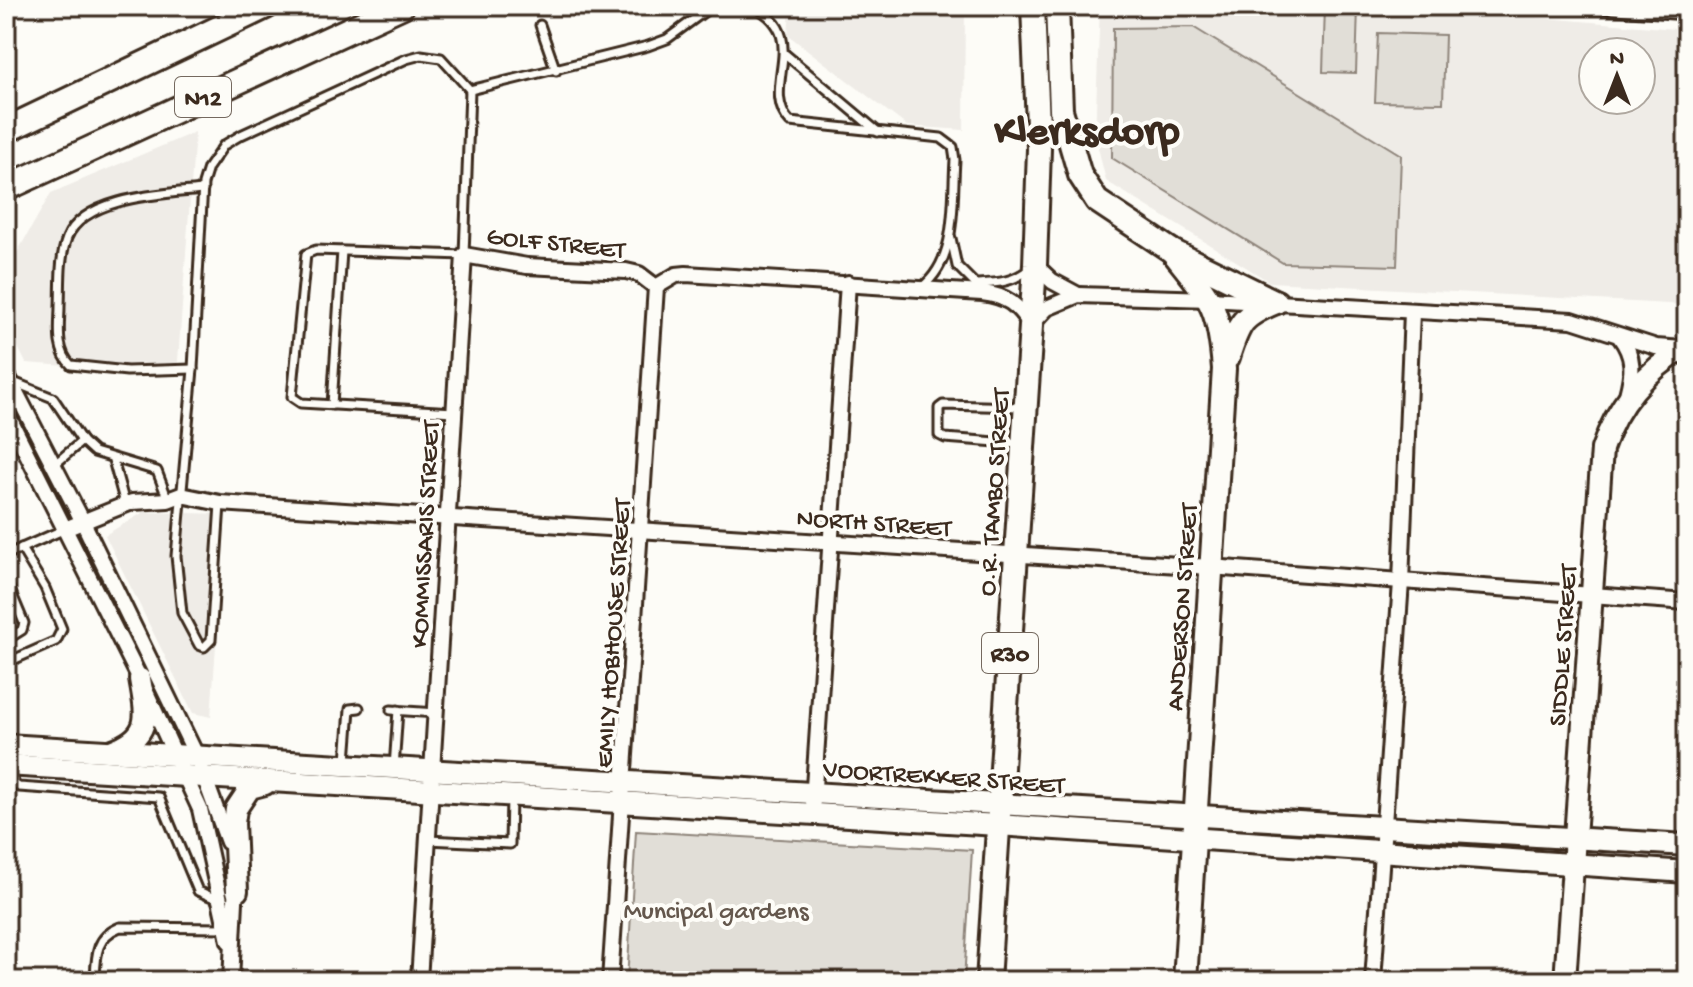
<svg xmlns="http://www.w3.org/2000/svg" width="1693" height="987" font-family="'Gochi Hand',sans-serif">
<rect width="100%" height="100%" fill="#fdfcf7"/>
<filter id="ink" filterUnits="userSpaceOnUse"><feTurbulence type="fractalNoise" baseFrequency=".0125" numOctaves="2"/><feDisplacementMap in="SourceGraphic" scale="16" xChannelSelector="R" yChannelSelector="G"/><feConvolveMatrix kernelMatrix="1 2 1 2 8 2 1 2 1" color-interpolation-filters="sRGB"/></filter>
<g filter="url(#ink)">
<g fill="#efece7" fill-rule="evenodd">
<path d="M790 6H965L964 130 907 126 788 35Z"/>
<path d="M1100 6H1336L1460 11 1687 30V305L1270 282 1106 181 1095 135ZM1593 52H1641V100H1593Z"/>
<path d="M195 132 177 374 26 363 6 323V272L51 193Z"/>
<path d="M144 512 225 514 211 717 193 713 105 535Z"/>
</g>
<g fill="#e1ded7" stroke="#8e847a" stroke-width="2">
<path d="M1325 6H1358L1356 73 1323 72Z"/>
<path d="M1193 27 1401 155 1397 266 1283 263 1112 158 1113 28Z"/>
<path d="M1378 33 1445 35 1443 103 1375 102Z"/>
<path d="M636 831 972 850 964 981H627Z"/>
</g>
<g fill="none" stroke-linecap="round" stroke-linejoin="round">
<g stroke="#3b2a1e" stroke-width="13">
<g id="lane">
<path d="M753 6C814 36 758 88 790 122L941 138 953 147 955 160C952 202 958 259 922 287"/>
<path d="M1557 6 1687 15"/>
<path d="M540 25 556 71"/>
<path d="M785 54 878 132"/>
<path d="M470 90 648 46 667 39 712 6"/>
<path d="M951 238 957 266 975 284C998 283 1012 283 1031 268"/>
<path d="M193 369 127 371 71 365C55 350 60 325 60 306 61 283 59 259 67 238 84 196 165 194 203 190"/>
<path d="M11 381 53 398 82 441 94 452 157 471 168 500"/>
<path d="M332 405 342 251"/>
<path d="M454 412 301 403 292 397 306 254 316 250 464 255 470 90"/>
<path d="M1022 444 945 438 939 435V408L943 405 1022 407"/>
<path d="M113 460 125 504"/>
<path d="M54 465 82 441"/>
<path d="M220 504 211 640 204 647 199 645 182 613 176 556 193 369 203 184 208 168 224 145 241 135 406 59 421 55 441 58 470 90"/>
<path d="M6 555 65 529"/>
<path d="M6 580 24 623 22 630 6 640"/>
<path d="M6 663 56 641 62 629 45 588 21 548"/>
<path d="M391 710 437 713"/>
<path d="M346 761 350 709 359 708"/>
<path d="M394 768 398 710"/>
<path d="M12 769 14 784 19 787 159 797 198 891 219 900"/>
<path d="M428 840 510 844 511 797"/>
<path d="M95 981C96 956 95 937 120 927L226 928"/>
</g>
</g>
<g stroke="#3b2a1e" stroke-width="20">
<g id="street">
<path d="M1035 265 1052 281 1078 295"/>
<path d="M1620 337C1635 357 1633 372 1627 395"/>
<path d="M6 373 82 520 197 757 228 842"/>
<path d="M6 412 140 679 200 809 229 941"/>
<path d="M65 529 132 502 168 500 181 495 220 503 1210 567 1687 602"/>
<path d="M813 802 848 283"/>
<path d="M231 981 236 882"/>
<path d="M419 981 464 255 527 266 626 271 639 274 656 287 676 275 686 274 982 293C1008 296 1017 305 1031 325L1047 308 1078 295 1210 299 1572 320 1656 347 1683 349"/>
<path d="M610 981 656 287"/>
<path d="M1373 981 1401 582 1412 312"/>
</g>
</g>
<g stroke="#3b2a1e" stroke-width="26">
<g id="secondary">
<path d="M6 745 1687 845"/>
<path d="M113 750C153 735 146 715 140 679"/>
<path d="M6 765 998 825 1687 872"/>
<path d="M237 891 234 823 236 809 250 788 265 784"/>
<path d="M1565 981 1602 449C1617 403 1646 371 1687 346"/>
</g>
</g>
<g stroke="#3b2a1e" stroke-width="28">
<g id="primary">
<path d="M1057 6 1061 110 1080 175 1097 201 1172 251 1276 302"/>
<path d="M1172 251C1211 300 1219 305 1224 369L1185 981"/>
<path d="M1228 357C1239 322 1242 316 1276 302"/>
<path d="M988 981 1035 265 1039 149 1033 6"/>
</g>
</g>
<g stroke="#3b2a1e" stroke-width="30">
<g id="highway">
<path d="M6 130 266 6"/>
<path d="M6 188 401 6"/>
</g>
</g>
<use href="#lane" stroke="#fdfcf7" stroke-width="7"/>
<use href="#street" stroke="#fdfcf7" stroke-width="14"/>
<use href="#secondary" stroke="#fdfcf7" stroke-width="20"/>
<use href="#primary" stroke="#fdfcf7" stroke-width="22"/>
<use href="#highway" stroke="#fdfcf7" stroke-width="24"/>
</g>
</g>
<g text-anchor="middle" stroke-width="8" stroke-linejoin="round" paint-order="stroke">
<g fill="#fdfcf7" stroke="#75695f" stroke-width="2">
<rect x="175" y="77" width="56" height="40" rx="6"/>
<rect x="982" y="633" width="56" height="40" rx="6"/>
</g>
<g font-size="24" font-weight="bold" fill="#3b2a1e">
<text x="203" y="105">N12</text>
<text x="1010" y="661">R30</text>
</g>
<g font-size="26" fill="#3b2a1e" stroke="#fdfcf7">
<text transform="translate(556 241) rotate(6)" y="9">GOLF STREET</text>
<text transform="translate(992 492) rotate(-86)" y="9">O.R. TAMBO STREET</text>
<text transform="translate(874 521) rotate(4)" y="9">NORTH STREET</text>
<text transform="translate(423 534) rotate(-87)" y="9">KOMMISSARIS STREET</text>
<text transform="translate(1180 607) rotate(-86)" y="9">ANDERSON STREET</text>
<text transform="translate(611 633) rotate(-86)" y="9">EMILY HOBHOUSE STREET</text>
<text transform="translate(1561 645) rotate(-86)" y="9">SIDDLE STREET</text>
<text transform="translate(944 775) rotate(4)" y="9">VOORTREKKER STREET</text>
</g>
<g font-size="26" fill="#64574c" stroke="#fdfcf7">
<text x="716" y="918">Muncipal gardens</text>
</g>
<g font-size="42" font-weight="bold" fill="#3b2a1e" stroke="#fdfcf7">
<text x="1087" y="142">Klerksdorp</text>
</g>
</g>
<rect width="1693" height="987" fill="none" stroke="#fdfcf7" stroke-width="32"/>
<rect x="16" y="16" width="1661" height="955" fill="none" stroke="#3b2a1e" stroke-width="3" filter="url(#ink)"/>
<g transform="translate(1617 76)"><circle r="38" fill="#fdfcf7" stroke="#afa8a0" stroke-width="2"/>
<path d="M0-6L14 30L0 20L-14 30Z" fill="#3b2a1e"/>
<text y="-12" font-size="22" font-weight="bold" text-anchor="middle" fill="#3b2a1e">N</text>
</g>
</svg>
